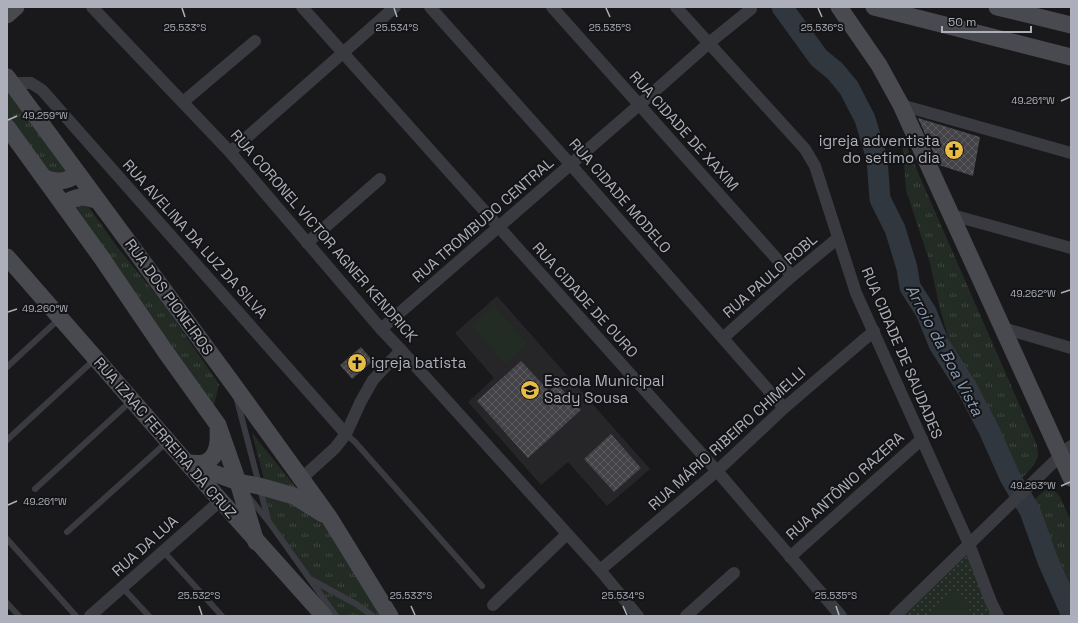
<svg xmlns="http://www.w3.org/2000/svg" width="1078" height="623" font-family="'Space Grotesk',sans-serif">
<defs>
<pattern id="grass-tufts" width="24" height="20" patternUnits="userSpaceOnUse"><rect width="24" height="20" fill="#232b25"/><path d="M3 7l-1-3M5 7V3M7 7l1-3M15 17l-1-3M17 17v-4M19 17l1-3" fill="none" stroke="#404743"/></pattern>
<pattern id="park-dots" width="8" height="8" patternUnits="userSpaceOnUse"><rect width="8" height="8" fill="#232b25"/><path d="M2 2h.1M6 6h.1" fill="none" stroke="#404743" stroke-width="1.8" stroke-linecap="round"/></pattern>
<pattern id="building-cross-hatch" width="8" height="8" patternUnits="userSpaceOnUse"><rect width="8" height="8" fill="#444448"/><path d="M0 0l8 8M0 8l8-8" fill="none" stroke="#5c5c60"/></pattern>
</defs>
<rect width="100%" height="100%" fill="#19191b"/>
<path fill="#262528" d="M497 296 650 469 607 506 568 462 541 485 468 402 494 378 455 333Z"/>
<g fill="url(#grass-tufts)">
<path d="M7 84 69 172 53 177 7 122Z"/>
<path d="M902 136 1037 445C1037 448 1038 452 1038 455 1037 464 1025 476 1018 481L1015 466 1000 432 949 340 940 309 930 263 906 190Z"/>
<path d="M83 203 88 206 118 248 163 303 219 384 213 410 68 209Z"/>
<path d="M252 433 299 491 264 479Z"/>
<path d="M1050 489 1056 492 1060 497 1071 521V594C1060 580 1056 563 1050 546 1044 532 1037 518 1029 505 1036 499 1041 491 1050 489Z"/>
<path d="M264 491 328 520 387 616H375L311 577 272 524Z"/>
<path d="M315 584 358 607 370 616H338Z"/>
</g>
<path fill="url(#park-dots)" d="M969 546 997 616H897Z"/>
<g fill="#232b25">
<path d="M494 305 528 344 505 364 471 326Z"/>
<path d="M956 591 974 616H929Z"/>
</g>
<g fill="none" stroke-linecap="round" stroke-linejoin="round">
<path stroke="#30373f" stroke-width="21" d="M782 7 819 58 835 71 849 88 865 119 877 159 880 199 895 229 907 268 910 287 926 312 939 344 967 388 989 430 1010 477 1030 511 1048 561 1071 613"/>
</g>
<g fill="url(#building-cross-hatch)">
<path d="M918 118 980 137 973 176 939 165Z"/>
<path d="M361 347 373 361 352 379 340 365Z"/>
<path d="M521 361 549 391 557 384 581 410 528 458 477 401Z"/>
<path d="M611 434 641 468 614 492 584 459Z"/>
</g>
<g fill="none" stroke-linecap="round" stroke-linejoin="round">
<g stroke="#3a3b40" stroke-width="6">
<path d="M7 367 59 319"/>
<path d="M237 400 268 519"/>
<path d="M346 434 355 442 482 586"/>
<path d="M7 440 95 359"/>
<path d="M35 489 131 401"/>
<path d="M247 495 269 522 336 616"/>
<path d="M67 532 167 442"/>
<path d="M7 539 76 616"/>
<path d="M163 551 222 616"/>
<path d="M312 580 356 604 373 616"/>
<path d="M122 587 149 616"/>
<path d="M7 603 19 616"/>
</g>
<g stroke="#3a3b40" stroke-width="12">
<path d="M92 7 230 152 381 329 401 350 600 570 638 616"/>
<path d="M302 7 717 471 841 616"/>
<path d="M430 7 571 165 784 408"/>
<path d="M552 7 792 276"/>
<path d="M676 7 805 149 815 166 856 293 969 544 991 602 998 616"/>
<path d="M12 83H31L42 90 346 434"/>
<path d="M183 102 255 41"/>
<path d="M901 105 1071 153"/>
<path d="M230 152 395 7"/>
<path d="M952 215 1071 248"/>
<path d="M307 243 380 179"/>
<path d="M1003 328 1071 348"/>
<path d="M381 329 639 105 709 43 751 9"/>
<path d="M723 338 792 276 838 238"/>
<path d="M301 479 335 448 346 434 361 401 373 380 401 350"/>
<path d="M790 557 922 439"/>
<path d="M600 570 717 471 784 408 874 331"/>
<path d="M493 605 567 534"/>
<path d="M90 616 220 501"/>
<path d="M686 616 734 573"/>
<path d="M895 616 1061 455 1071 446"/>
</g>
<g stroke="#494a50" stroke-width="17">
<path d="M839 7 879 65 901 105 1071 478"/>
<path d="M874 7 1071 57"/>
<path d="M997 7 1071 25"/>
<path d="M7 15 16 7"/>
<path d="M7 77 233 384 329 517 390 616"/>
<path d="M7 127 101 257 165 351 218 425 238 482 256 542"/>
<path d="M44 178C58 183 66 182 78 174"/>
<path d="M63 204C76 196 84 195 98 201"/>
<path d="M7 257 187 463 324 616"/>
<path d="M189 463C193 463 199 464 203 463 218 459 219 443 218 430"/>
<path d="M189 464 238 482 259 486 294 496 323 514"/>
</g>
</g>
<path fill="none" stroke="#adb0ba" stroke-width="1.5" d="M182 8 185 17M394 8 397 17M606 8 610 17M818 8 822 17M1061 101 1070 97M8 120 17 116M1061 293 1070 290M8 312 17 309M1061 486 1070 482M8 505 17 501M199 606 202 615M411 606 415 615M623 606 627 615M836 606 839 615"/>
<defs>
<g id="church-disc" transform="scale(1)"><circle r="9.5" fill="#e6bc47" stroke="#141416"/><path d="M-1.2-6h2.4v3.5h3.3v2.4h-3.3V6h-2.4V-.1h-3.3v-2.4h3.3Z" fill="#111"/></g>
<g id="school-disc" transform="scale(1)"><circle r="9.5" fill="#e6bc47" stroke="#141416"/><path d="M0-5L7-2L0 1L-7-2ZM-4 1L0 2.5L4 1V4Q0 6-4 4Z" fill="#111"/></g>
</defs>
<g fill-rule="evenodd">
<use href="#church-disc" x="954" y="150"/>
<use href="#church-disc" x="357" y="363"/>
<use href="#school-disc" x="530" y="390"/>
</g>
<g text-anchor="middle" stroke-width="4" stroke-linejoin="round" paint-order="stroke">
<g font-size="15" fill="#adb0ba" stroke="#141416">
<text transform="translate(684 131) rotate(48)" y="5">RUA CIDADE DE XAXIM</text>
<text transform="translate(620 196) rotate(49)" y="5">RUA CIDADE MODELO</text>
<text transform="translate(483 220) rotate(-41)" y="5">RUA TROMBUDO CENTRAL</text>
<text transform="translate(324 236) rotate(49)" y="5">RUA CORONEL VICTOR AGNER KENDRICK</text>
<text transform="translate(195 239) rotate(48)" y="5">RUA AVELINA DA LUZ DA SILVA</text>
<text transform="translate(770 276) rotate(-41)" y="5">RUA PAULO ROBL</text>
<text transform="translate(169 297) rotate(54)" y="5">RUA DOS PIONEIROS</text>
<text transform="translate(585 300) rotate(48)" y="5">RUA CIDADE DE OURO</text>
<text transform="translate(902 353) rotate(67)" y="5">RUA CIDADE DE SAUDADES</text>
<text transform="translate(165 438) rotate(49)" y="5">RUA IZAAC FERREIRA DA CRUZ</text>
<text transform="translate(727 439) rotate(-42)" y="5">RUA MÁRIO RIBEIRO CHIMELLI</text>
<text transform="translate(845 486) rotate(-42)" y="5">RUA ANTÔNIO RAZERA</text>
<text transform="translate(145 546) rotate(-42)" y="5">RUA DA LUA</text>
</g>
<g font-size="15" fill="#adb0ba" stroke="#141416" text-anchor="start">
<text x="940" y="146" text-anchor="end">igreja adventista<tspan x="940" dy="17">do setimo dia</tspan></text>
<text x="371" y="368">igreja batista</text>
<text x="544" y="386">Escola Municipal<tspan x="544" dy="17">Sady Sousa</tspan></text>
</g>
<g font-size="16" font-style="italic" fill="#869ab2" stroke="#141416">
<text transform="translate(945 350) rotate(62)" y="6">Arroio da Boa Vista</text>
</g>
</g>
<g font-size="10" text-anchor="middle" fill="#adb0ba" stroke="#141416" stroke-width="4" stroke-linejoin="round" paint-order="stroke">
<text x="185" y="31">25.533°S</text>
<text x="397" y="31">25.534°S</text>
<text x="610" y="31">25.535°S</text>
<text x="822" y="31">25.536°S</text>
<text x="1033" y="104">49.261°W</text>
<text x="45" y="119">49.259°W</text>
<text x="1033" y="297">49.262°W</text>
<text x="45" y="312">49.260°W</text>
<text x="1033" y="489">49.263°W</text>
<text x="45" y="505">49.261°W</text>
<text x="199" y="599">25.532°S</text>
<text x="411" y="599">25.533°S</text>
<text x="623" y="599">25.534°S</text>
<text x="836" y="599">25.535°S</text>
</g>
<rect width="1078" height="623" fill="none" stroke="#adb0ba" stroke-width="16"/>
<path d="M942 26v6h89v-6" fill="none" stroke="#adb0ba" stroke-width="2"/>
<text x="948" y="26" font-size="12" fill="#adb0ba" stroke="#141416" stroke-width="3" paint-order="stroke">50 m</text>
</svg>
